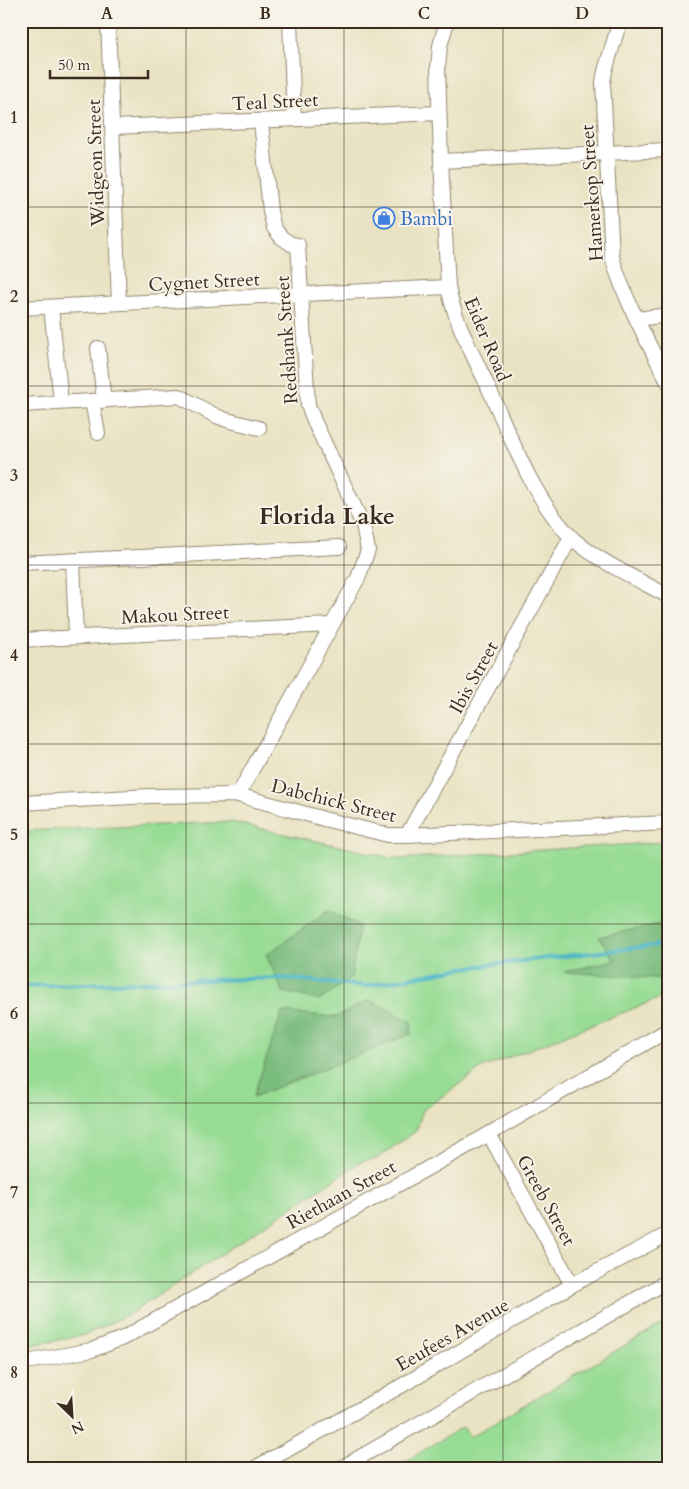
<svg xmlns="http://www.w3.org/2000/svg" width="689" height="1489" font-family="Cardo,serif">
<rect width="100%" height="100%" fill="#f7f3e8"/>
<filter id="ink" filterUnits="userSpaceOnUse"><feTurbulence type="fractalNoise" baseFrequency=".02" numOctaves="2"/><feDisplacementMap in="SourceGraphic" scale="10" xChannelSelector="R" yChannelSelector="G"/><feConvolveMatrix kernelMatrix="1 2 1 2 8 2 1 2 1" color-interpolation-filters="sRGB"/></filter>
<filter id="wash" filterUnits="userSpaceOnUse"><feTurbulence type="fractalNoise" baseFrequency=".0096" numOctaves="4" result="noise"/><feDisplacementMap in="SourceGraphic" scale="20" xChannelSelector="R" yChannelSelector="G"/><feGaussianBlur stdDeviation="1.12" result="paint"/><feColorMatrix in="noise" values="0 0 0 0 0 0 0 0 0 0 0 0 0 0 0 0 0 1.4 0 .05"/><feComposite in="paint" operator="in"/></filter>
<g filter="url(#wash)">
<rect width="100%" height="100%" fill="#e9e3c3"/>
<g fill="#97dc94" stroke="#698359">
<path d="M231 822 397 859 668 842V995L482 1068 423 1110 416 1131 376 1159 362 1161 133 1312 85 1335 21 1347V831Z"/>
<path d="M668 1320V1468H394L463 1427 470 1437Z"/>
</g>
<g fill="#79bc7e" stroke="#5a734e">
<path d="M329 910 359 926 351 978 320 1000 283 992 266 955Z"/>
<path d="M659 924 668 948V979L564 972 615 960 599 937Z"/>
<path d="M370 1000 412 1022 411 1034 253 1097 282 1012 336 1017Z"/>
</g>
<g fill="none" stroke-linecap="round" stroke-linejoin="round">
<path stroke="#4ab6c6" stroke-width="4" d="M21 986 282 978 365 986 463 968 668 944"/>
</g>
</g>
<g filter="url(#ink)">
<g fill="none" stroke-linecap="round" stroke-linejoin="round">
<g stroke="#928670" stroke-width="16">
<g id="minor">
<path d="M108 21 119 303"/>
<path d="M290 21 294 119"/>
<path d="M447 21 440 46 438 67 441 161 448 287C455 323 474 356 489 389 511 437 533 499 571 537 594 559 639 580 668 596"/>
<path d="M620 21 605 71 603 82 612 257C625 301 648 342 668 382"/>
<path d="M113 127 438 113"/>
<path d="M441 161 668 150"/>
<path d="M51 307 61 402"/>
<path d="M21 308 448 287"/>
<path d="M637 319 668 315"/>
<path d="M98 348 104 401"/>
<path d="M92 401 98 433"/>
<path d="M21 405 179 396 216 416 227 420 259 428"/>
<path d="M73 561 76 637"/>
<path d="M21 563 339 547"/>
<path d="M21 640 331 625"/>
<path d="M238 795 358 578 368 550 363 525 315 423 308 405 298 245 291 244 281 237 274 228 270 211 261 121"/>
<path d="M21 803 150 796 238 795 324 819 388 835H407L668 823"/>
<path d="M407 835 571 537"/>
<path d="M489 1134 572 1285"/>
<path d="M21 1363 92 1350 123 1338 489 1134 668 1030"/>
<path d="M255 1468 417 1377 572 1285 668 1234"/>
<path d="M341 1468 668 1281"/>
</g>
</g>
<use href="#minor" stroke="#fff" stroke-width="14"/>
</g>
</g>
<path fill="none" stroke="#3b2a1e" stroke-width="1" stroke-opacity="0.55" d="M186 21V1468M344 21V1468M503 21V1468M21 207H668M21 386H668M21 565H668M21 744H668M21 924H668M21 1103H668M21 1282H668"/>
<defs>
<g id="shop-ring" transform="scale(1.125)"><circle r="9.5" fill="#f7f3e8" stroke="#3f7fe0" stroke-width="1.5"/><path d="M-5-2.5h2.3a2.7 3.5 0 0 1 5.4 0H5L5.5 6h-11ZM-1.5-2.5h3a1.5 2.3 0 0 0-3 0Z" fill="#3f7fe0"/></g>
</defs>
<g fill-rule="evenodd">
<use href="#shop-ring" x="384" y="218"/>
</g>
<g text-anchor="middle" stroke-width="4" stroke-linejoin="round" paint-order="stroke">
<g font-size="19" fill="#3b2a1e" stroke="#f7f3e8">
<text transform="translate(275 101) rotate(-3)" y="7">Teal Street</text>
<text transform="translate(95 163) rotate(-92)" y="7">Widgeon Street</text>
<text transform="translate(591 193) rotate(-94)" y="7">Hamerkop Street</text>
<text transform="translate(204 281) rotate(-3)" y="7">Cygnet Street</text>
<text transform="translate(488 339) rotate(67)" y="7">Eider Road</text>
<text transform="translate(286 340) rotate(-94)" y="7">Redshank Street</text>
<text transform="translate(175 614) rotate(-3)" y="7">Makou Street</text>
<text transform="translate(473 677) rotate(-61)" y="7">Ibis Street</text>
<text transform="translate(334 800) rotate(14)" y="7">Dabchick Street</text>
<text transform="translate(341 1194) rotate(-29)" y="7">Riethaan Street</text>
<text transform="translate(547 1200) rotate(61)" y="7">Greeb Street</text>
<text transform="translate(452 1334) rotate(-30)" y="7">Eeufees Avenue</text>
</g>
<g font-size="19" fill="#366cbe" stroke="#f7f3e8" text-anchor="start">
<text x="400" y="225">Bambi</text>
</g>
<g font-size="24" font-weight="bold" fill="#3b2a1e" stroke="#f7f3e8">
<text x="327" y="524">Florida Lake</text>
</g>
</g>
<rect width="689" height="1489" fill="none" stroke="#f7f3e8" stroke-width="55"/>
<g transform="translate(72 1416) rotate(155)" stroke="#f7f3e8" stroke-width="4" paint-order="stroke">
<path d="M0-4L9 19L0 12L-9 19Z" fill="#3b2a1e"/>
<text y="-8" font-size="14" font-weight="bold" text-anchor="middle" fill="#3b2a1e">N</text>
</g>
<path d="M50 70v8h98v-8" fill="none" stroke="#3b2a1e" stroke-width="2.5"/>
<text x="58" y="70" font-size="15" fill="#3b2a1e" stroke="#f7f3e8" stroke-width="4" paint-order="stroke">50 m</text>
<rect x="28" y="28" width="634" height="1434" fill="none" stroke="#3b2a1e" stroke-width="2"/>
<g font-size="16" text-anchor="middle" font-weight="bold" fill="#3b2a1e">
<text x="107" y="19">A</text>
<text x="265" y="19">B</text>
<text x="424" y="19">C</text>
<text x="582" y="19">D</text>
<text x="14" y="123">1</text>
<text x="14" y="302">2</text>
<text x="14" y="481">3</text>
<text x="14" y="661">4</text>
<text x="14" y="840">5</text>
<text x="14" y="1019">6</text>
<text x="14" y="1198">7</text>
<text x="14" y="1378">8</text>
</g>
</svg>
